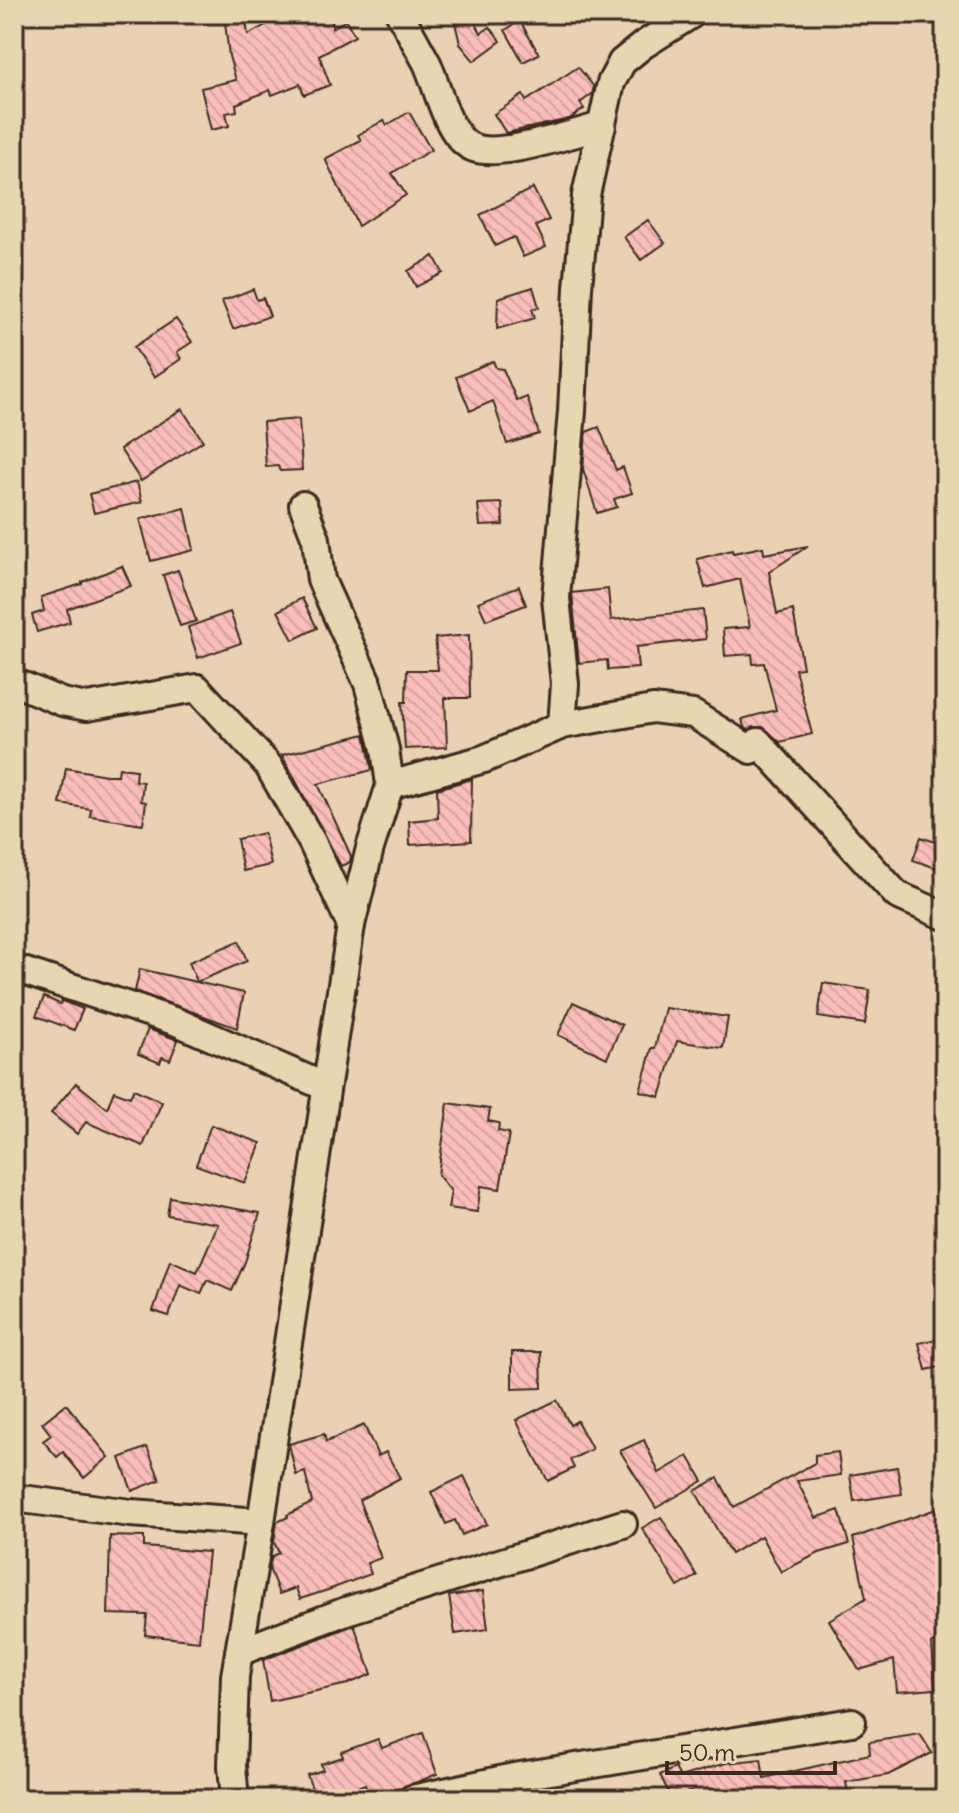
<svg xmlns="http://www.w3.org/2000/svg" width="959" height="1813" font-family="Delius,sans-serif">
<defs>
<pattern id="building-back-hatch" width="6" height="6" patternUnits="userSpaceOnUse" patternTransform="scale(2)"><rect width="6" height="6" fill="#f9bdba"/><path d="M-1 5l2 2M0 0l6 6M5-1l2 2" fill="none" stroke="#d6a39f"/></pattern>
</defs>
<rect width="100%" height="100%" fill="#ebd1b4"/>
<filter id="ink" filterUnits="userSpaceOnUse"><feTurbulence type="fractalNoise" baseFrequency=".0125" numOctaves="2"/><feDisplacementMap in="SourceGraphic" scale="16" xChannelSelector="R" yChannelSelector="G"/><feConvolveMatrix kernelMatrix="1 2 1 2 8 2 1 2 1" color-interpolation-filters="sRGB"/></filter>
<g filter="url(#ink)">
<g fill="url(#building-back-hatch)" stroke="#3b2a1e" stroke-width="2">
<path d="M224 14H245L248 35 285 14H332V28L346 20 355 36 319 55 330 85 304 95 300 84 272 95 270 90 236 104 237 111 226 113 229 126 211 130 201 88 236 80 229 56Z"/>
<path d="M453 14H471L481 33 490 27 501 41 474 61 460 44Z"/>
<path d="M520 21 539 54 523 62 505 30Z"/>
<path d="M578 67 594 87 592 94 580 103 584 109 569 119 506 133 494 114 523 95 526 101Z"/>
<path d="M409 112 431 150 392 173 406 195 358 226 325 159 361 140 358 135 384 120 387 125Z"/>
<path d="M533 188 549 220 536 226 546 247 523 257 514 237 495 246 480 215Z"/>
<path d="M648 220 665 243 641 260 624 237Z"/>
<path d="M434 256 443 273 416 287 408 271Z"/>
<path d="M533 287 539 307 532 309 535 318 497 329 498 298Z"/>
<path d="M253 289 257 300 263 298 270 316 233 329 222 301Z"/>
<path d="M176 319 192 342 177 352 181 359 154 377 134 347Z"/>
<path d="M493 361 496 368 503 369 517 401 527 397 539 434 507 444 493 401 470 411 456 377Z"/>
<path d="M182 409 203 441 141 481 120 449Z"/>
<path d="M299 419 302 470 280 471 278 466 266 467 263 422Z"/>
<path d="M599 427 616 470 623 467 632 493 614 499 617 507 597 513 583 469 586 432Z"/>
<path d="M137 482 142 502 94 513 89 494Z"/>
<path d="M502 503 503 525 480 526 478 504Z"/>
<path d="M185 508 194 550 151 561 140 519Z"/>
<path d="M808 546 769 572 777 614 793 610 803 668 795 669 812 734 780 742 763 727H754L749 730 744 727 742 719 776 710 764 663 753 664 752 654 725 656 723 629 750 627 740 579 705 588 697 559 732 550 733 553 763 547 764 554Z"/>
<path d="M122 566 131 586 67 609 70 622 37 632 32 615 44 611 41 597 82 584V582Z"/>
<path d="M178 570 196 621 180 626 163 575Z"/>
<path d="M519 586 526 605 486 620 478 602Z"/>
<path d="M608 589 611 620 703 610 706 639 636 647 638 668 608 670 607 660 579 663 572 593Z"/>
<path d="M302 598 317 628 293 640 278 611Z"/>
<path d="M230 612 241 643 198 658 188 627Z"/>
<path d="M469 635 470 698H445L447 747 405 749 402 702H406L407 670H438L435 638Z"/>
<path d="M365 734 372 770 318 784 351 856 350 862 341 866 282 755Z"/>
<path d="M66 768 106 775H118L119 768 136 770 135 781 143 782 141 801 146 802 143 824 90 816 91 809 60 804Z"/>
<path d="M472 779 471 841 410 845 409 821 438 818 437 789Z"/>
<path d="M264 833 271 865 243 871 237 839Z"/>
<path d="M921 837 944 845 936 868 913 860Z"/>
<path d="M239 941 247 961 197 982 189 962Z"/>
<path d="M140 969 244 993 237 1028 135 991Z"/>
<path d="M823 983 870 990 865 1024 818 1017Z"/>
<path d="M44 997 60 1004 62 1001 83 1009 74 1030 36 1016Z"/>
<path d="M573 1002 622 1025 607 1058 558 1035Z"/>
<path d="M665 1008 728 1017 723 1048 677 1041 660 1097 640 1091 652 1048H655Z"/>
<path d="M148 1029 178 1040 170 1060 162 1057 160 1063 138 1054Z"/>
<path d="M76 1083 107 1108 114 1091 130 1097 134 1089 162 1102 143 1146 86 1122 77 1134 51 1113Z"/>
<path d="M448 1103 490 1109 488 1121 499 1123 498 1131 509 1133 500 1189 481 1186 477 1212 448 1208 451 1191 438 1175Z"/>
<path d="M211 1125 261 1143 245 1183 196 1165Z"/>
<path d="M170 1197 260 1213 245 1262 232 1291 207 1280 201 1294 180 1285 169 1316 153 1311 170 1260 197 1272 218 1224 167 1215Z"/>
<path d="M945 1337V1366L926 1370 919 1343Z"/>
<path d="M512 1352H541L542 1388 512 1389Z"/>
<path d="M557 1400 570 1425 577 1421 592 1449 570 1460 574 1468 548 1481 516 1420Z"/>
<path d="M66 1404 109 1457 84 1478 63 1452 57 1457 43 1441 51 1435 42 1423Z"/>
<path d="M364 1425 378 1456 386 1452 400 1478 359 1500 381 1558 367 1563 371 1574 328 1590 300 1599 296 1588 279 1594 269 1568 272 1556 279 1553 274 1542 277 1522 288 1517 287 1515 312 1503 305 1472 296 1475 289 1444 324 1434 326 1442Z"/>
<path d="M644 1440 659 1473 688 1456 703 1481 656 1508 620 1451Z"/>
<path d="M147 1447 160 1480 132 1491 120 1458Z"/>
<path d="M838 1452 841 1475 797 1481 816 1518 839 1510 849 1544 819 1553 781 1572 761 1536 731 1554 695 1491 718 1478 734 1507 815 1463V1455Z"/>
<path d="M897 1467 902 1494 854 1501 850 1475Z"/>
<path d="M464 1476 487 1524 462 1535 455 1520 446 1524 431 1492Z"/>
<path d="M945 1506V1640L932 1643 935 1689 897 1692 894 1660 859 1670 829 1620 866 1598 853 1538Z"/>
<path d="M661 1517 697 1576 678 1587 642 1528Z"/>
<path d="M110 1536 144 1537V1547L208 1552 199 1641 145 1635 147 1615 108 1614Z"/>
<path d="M483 1591 488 1629 455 1634 449 1596Z"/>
<path d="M354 1625 372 1674 348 1684 270 1701 263 1660Z"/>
<path d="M423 1733 437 1774 375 1799H370L365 1784 325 1799H316L307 1775 323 1770 321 1764 343 1757 341 1752 378 1739 382 1748Z"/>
<path d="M920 1734 932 1753 888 1775 846 1782 849 1799H693L691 1791 672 1799 660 1775 675 1768 680 1777 726 1763 761 1759 764 1778 870 1754 869 1742Z"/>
</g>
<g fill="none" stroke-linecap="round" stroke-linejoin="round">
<g stroke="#3b2a1e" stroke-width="32">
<g id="street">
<path d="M400 14C409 30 418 47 427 63 438 87 447 138 474 148 501 158 573 133 602 126"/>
<path d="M14 682 62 702 87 707 197 688 268 765 312 842 351 925"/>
<path d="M562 725 565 684 556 598 572 411 578 288 586 195 611 83 622 62 643 45 692 14"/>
<path d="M390 785 484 759 562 725 653 709 693 714 751 750 758 742 897 895 945 916"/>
<path d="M20 970 177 1022 326 1087"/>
<path d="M14 1498 131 1513 261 1522"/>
<path d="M239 1652 346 1611 623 1524"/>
<path d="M235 1799 232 1766 235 1676 261 1522 351 925 370 848 390 785 385 749 368 684 321 580 316 539 303 505"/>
<path d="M412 1799 514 1777 852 1722"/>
</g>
</g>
<use href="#street" stroke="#e8d6b3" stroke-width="26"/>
</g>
</g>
<rect width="959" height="1813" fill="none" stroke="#e8d6b3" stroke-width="48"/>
<rect x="24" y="24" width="911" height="1765" fill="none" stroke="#3b2a1e" stroke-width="3" filter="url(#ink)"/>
<path d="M667 1761v12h168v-12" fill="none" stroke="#3b2a1e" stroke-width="4"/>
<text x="679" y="1761" font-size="24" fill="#3b2a1e" stroke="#e8d6b3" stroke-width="6" paint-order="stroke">50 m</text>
</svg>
